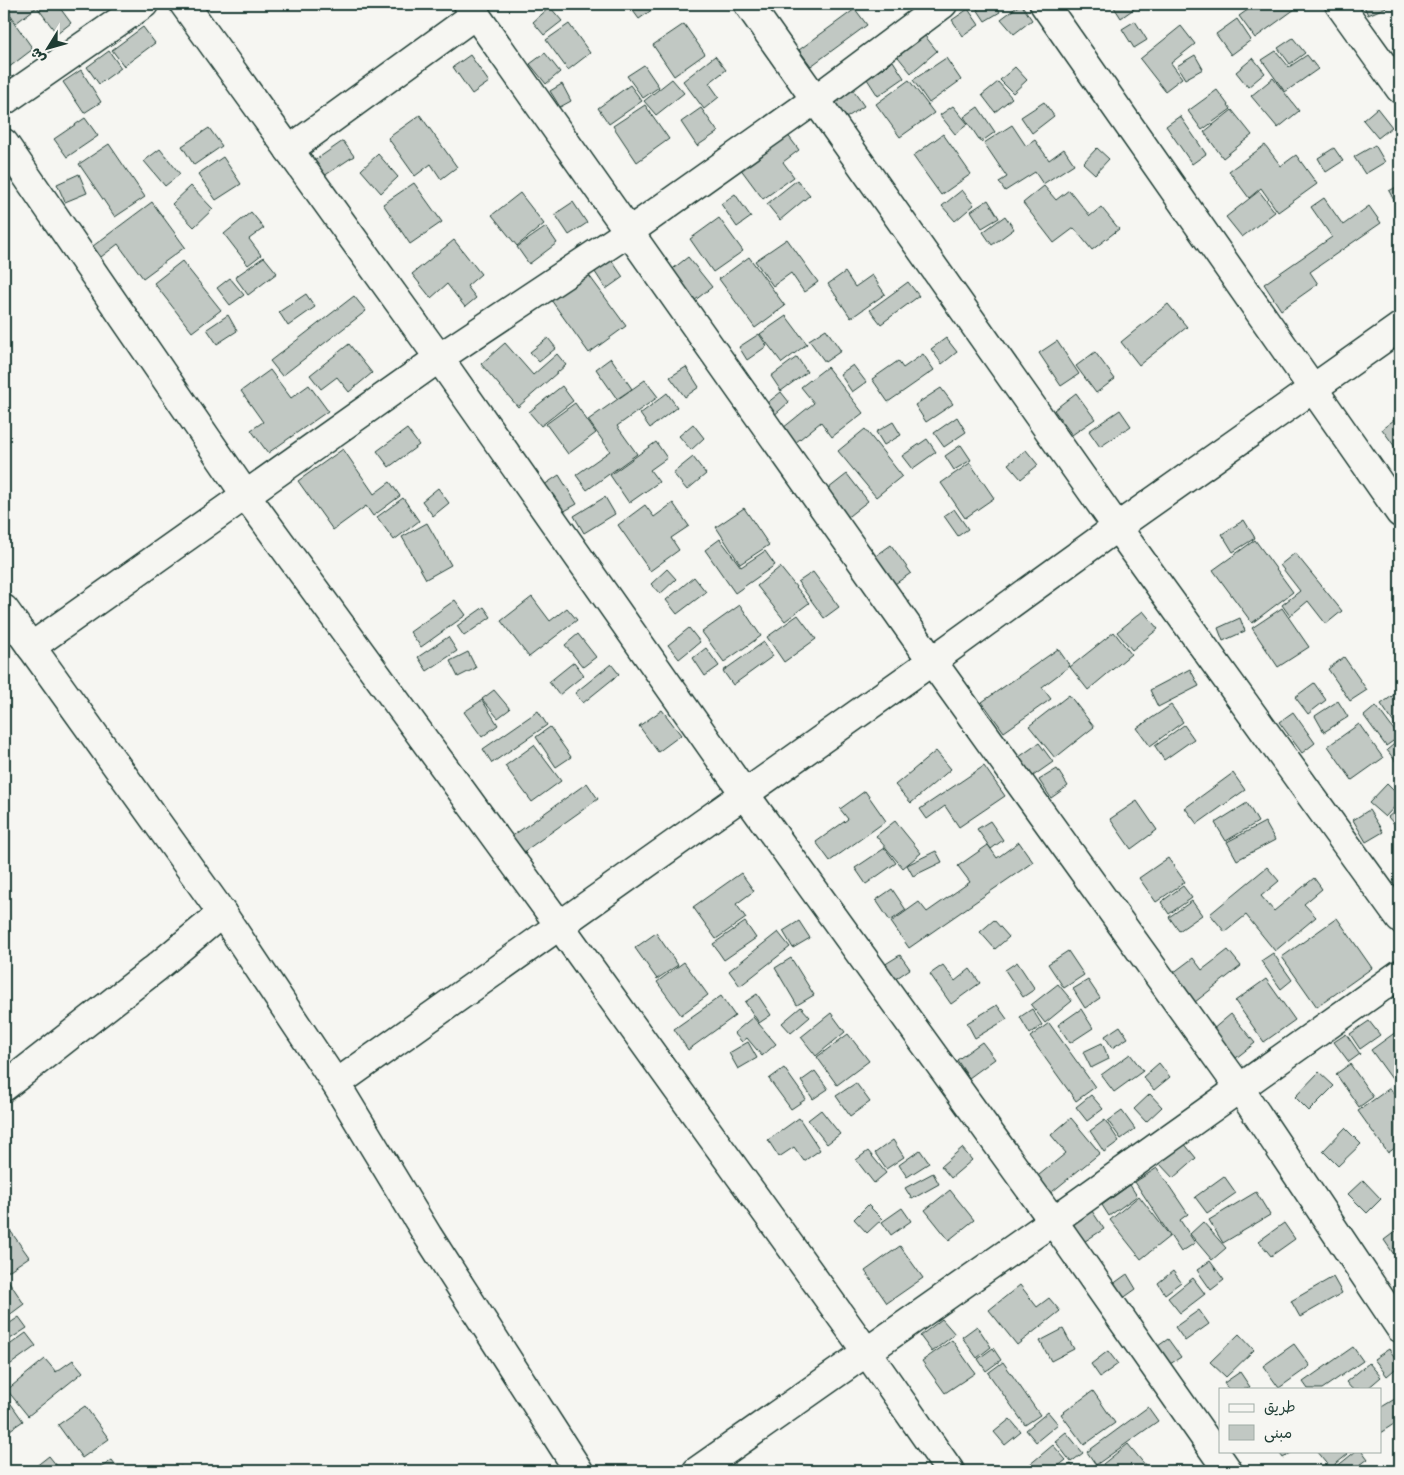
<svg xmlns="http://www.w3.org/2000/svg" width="1404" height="1475" font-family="Kalam,'Playpen Sans Arabic',sans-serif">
<rect width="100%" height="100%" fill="#f6f6f2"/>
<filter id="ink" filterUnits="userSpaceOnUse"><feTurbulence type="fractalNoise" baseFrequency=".02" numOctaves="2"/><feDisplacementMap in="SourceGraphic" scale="10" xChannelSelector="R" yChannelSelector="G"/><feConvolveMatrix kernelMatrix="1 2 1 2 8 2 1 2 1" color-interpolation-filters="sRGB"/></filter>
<g filter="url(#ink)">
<g fill="#c1c8c3" stroke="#1f3d34">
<path d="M4 4H57L71 23 57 34 37 7 16 23Z"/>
<path d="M628 4H660L639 19Z"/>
<path d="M978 4H995L1000 12 985 21 975 6Z"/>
<path d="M1021 4 1032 20 1014 34 1001 19Z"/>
<path d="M1112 4H1136L1138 6 1121 18Z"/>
<path d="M1256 4H1291L1295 9 1255 38 1239 16Z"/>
<path d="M1363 4H1388L1389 6 1368 15Z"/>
<path d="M550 7 562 21 544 35 533 22Z"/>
<path d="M4 8 33 49 8 68 4 63Z"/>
<path d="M855 9 867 25 811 66 799 50Z"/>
<path d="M968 9 979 25 963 36 952 20Z"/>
<path d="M1237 19 1251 40 1231 55 1216 34Z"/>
<path d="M1135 21 1147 40 1134 48 1122 29Z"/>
<path d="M569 24 590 53 568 70 546 40Z"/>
<path d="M684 24 705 54 674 76 653 45Z"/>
<path d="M1181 26 1195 44 1171 63 1182 78 1165 91 1140 59Z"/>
<path d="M143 27 155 43 124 66 112 50Z"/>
<path d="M921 31 937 51 911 73 894 52Z"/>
<path d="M1293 38 1305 53 1290 64 1278 48Z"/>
<path d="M109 51 121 68 99 84 87 67Z"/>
<path d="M1276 51 1289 67 1307 55 1318 69 1285 92 1262 60Z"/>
<path d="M545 53 560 72 546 84 530 64Z"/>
<path d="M470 55 489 82 472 94 453 67Z"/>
<path d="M1195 55 1203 69 1185 79 1177 66Z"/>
<path d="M715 56 726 70 709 83 719 97 704 109 683 81Z"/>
<path d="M946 58 961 80 929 103 913 80Z"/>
<path d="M1253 58 1265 73 1248 87 1236 72Z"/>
<path d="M893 61 904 78 878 96 867 79Z"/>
<path d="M644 65 659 87 643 98 627 76Z"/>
<path d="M1015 67 1027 80 1013 93 1000 80Z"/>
<path d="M81 70 101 102 84 113 63 82Z"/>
<path d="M1273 78 1299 111 1278 128 1251 96Z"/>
<path d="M672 79 684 93 656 115 644 101Z"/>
<path d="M909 80 934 113 900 137 876 104Z"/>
<path d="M998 82 1012 98 995 112 982 95Z"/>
<path d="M562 84 571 101 560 107 550 91Z"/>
<path d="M630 85 642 101 609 124 598 108Z"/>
<path d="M852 89 864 106 837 124 826 107Z"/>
<path d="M1217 90 1231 109 1202 130 1188 111Z"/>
<path d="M1044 102 1054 116 1032 133 1021 117Z"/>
<path d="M645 105 669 139 637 162 613 126Z"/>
<path d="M953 106 968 124 955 134 940 115Z"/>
<path d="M978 107 995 132 981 142 964 117Z"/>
<path d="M701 108 718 132 697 146 681 122Z"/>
<path d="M1377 108 1392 127 1378 138 1363 120Z"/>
<path d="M1232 110 1252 135 1223 158 1204 132Z"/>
<path d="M420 115 457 167 441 179 431 164 415 176 388 138Z"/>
<path d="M1180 116 1206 154 1192 164 1166 126Z"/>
<path d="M85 118 98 136 67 157 54 139Z"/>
<path d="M1012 125 1026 146 1035 140 1049 160 1064 149 1074 164 1043 184 1035 172 1005 191 999 182 1007 177 984 143Z"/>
<path d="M209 128 222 146 194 165 182 146Z"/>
<path d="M787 134 799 150 783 162 794 177 763 199 740 168Z"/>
<path d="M943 134 971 174 941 195 913 156Z"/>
<path d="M343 141 354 156 324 176 314 161Z"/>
<path d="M109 144 145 197 115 217 79 164Z"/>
<path d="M1265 145 1281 166 1296 155 1317 184 1278 212 1261 188 1249 198 1229 171Z"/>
<path d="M1375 145 1385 162 1365 174 1354 157Z"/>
<path d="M1097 148 1109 159 1095 174 1083 163Z"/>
<path d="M1334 148 1343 161 1326 172 1318 158Z"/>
<path d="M160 149 180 174 165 186 144 161Z"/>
<path d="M378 154 398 177 381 193 361 170Z"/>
<path d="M223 157 241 184 216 200 198 174Z"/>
<path d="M79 174 87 193 65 202 57 184Z"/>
<path d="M797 180 810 195 780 220 767 204Z"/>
<path d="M414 183 442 222 410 244 383 204Z"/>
<path d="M1400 185V207L1398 208 1389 191Z"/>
<path d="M191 186 213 209 194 227 172 204Z"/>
<path d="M1044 186 1056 200 1069 190 1090 216 1101 207 1119 229 1092 250 1074 228 1054 243 1023 203Z"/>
<path d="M962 190 974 205 955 221 942 206Z"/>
<path d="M1259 191 1275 212 1242 237 1226 217Z"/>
<path d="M520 193 544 224 517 246 492 215Z"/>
<path d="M735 194 751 217 737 227 721 204Z"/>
<path d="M1324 198 1343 225 1369 206 1381 223 1310 272 1318 284 1281 310 1264 284 1332 237 1311 207Z"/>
<path d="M988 200 999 218 982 228 971 211Z"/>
<path d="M152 202 185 247 143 278 118 244 101 257 93 246Z"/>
<path d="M573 202 587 223 569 235 555 214Z"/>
<path d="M251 212 264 228 249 239 261 255 248 265 224 234Z"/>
<path d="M1005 216 1014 229 992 245 983 232Z"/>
<path d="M719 218 743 251 713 272 690 239Z"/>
<path d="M546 227 557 243 529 264 517 247Z"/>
<path d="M787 239 818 282 804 292 791 273 773 286 755 261Z"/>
<path d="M454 240 481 274 467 286 476 298 465 307 447 284 431 298 412 274Z"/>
<path d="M264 257 277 273 248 295 235 277Z"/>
<path d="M688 257 712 287 694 301 670 271Z"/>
<path d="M749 257 785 306 755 328 719 279Z"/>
<path d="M610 258 623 277 606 289 593 269Z"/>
<path d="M182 261 221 310 192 332 154 283Z"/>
<path d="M845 272 855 287 872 275 885 294 851 318 828 284Z"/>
<path d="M588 274 626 326 589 353 551 300Z"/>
<path d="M230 278 244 295 230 305 217 288Z"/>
<path d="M908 282 919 296 881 324 870 310Z"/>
<path d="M306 294 315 307 288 326 279 312Z"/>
<path d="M354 296 366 311 282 376 270 361Z"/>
<path d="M1168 304 1187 327 1139 365 1121 342Z"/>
<path d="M228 315 237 331 217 344 207 329Z"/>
<path d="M786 316 807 344 782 363 760 334Z"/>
<path d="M826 329 841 351 825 362 809 340Z"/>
<path d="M759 334 767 346 747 360 739 347Z"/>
<path d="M548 338 556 348 539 362 530 352Z"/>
<path d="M946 338 957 352 942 364 931 349Z"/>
<path d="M1057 341 1079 374 1061 386 1039 353Z"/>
<path d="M505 343 533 375 557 354 566 365 518 407 481 364Z"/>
<path d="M349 344 372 373 349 392 337 377 321 389 310 375Z"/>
<path d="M1095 352 1115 379 1096 393 1076 366Z"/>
<path d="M923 354 934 370 888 402 872 379 898 361 903 368Z"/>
<path d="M797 357 807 372 781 391 771 376Z"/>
<path d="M611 358 632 389 617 399 596 369Z"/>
<path d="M853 365 866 382 852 392 840 374Z"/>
<path d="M686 367 699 387 685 397 670 377Z"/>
<path d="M827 367 863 413 832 437 821 422 795 443 783 428 814 403 801 387Z"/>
<path d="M270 370 291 398 309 385 328 411 268 453 251 430 263 422 241 391Z"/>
<path d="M645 380 658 397 617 426 637 454 587 490 576 475 610 451 588 420Z"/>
<path d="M562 386 573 401 541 426 529 412Z"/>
<path d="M941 388 953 404 926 422 915 405Z"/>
<path d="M781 392 789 402 771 418 762 407Z"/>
<path d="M667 393 677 407 650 428 640 414Z"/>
<path d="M1076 393 1095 419 1072 435 1054 410Z"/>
<path d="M575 403 596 433 568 454 546 424Z"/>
<path d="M1120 410 1131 426 1100 447 1089 431Z"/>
<path d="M957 417 966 432 944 447 934 433Z"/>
<path d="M1398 417 1400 419V454L1382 429Z"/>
<path d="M893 422 901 435 884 445 876 432Z"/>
<path d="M693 424 704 438 691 450 679 436Z"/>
<path d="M407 429 419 445 389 467 377 451Z"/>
<path d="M865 429 902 476 876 497 838 451Z"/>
<path d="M927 439 936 452 912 469 902 456Z"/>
<path d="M656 442 667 458 650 470 659 482 629 503 610 475Z"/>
<path d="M961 445 971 460 954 470 945 456Z"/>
<path d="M343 449 374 494 390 482 400 496 373 516 366 506 333 530 298 481Z"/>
<path d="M1026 450 1038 465 1021 479 1008 464Z"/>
<path d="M693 457 706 474 687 490 673 473Z"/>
<path d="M970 463 994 498 965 518 941 483Z"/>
<path d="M847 474 868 501 840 523 819 496Z"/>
<path d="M559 475 577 504 561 513 544 485Z"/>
<path d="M438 488 449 503 433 516 422 501Z"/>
<path d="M605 497 615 514 584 533 574 516Z"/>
<path d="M403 498 419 521 394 540 377 517Z"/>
<path d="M673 503 689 526 671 538 679 550 650 571 618 525 645 505 654 517Z"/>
<path d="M744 508 769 545 740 564 716 527Z"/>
<path d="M954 509 968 529 958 536 944 516Z"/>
<path d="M1244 520 1255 538 1233 552 1222 534Z"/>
<path d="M427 523 451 565 426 579 402 537Z"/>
<path d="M720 539 741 567 765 551 775 565 735 593 705 550Z"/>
<path d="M1255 540 1293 592 1252 623 1213 570Z"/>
<path d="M891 545 911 573 886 590 866 563Z"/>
<path d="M1295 553 1342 611 1326 624 1308 601 1290 616 1282 605 1300 591 1280 565Z"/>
<path d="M780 567 809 603 785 621 757 586Z"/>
<path d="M667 569 676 579 660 594 651 584Z"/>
<path d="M813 572 839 607 824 618 798 582Z"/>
<path d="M694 577 706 592 677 614 666 600Z"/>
<path d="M532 597 550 621 567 608 577 620 529 657 501 621Z"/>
<path d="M455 600 466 615 421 647 410 632Z"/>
<path d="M740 605 761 636 724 662 702 632Z"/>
<path d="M484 607 491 617 464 636 457 626Z"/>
<path d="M1282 608 1309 647 1278 667 1252 628Z"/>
<path d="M1143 611 1158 629 1132 650 1117 632Z"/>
<path d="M798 615 816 639 784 662 767 637Z"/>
<path d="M1240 618 1245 631 1223 641 1218 628Z"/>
<path d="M689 628 700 642 679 659 668 645Z"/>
<path d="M1114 632 1131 654 1088 690 1070 667Z"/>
<path d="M578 634 596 657 583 667 565 645Z"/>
<path d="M448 637 457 651 427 671 418 657Z"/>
<path d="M764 642 773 656 733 685 723 671Z"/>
<path d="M706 648 719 666 705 676 693 658Z"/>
<path d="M1058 649 1070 666 1042 687 1051 699 1004 732 982 702Z"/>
<path d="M468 652 476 668 458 677 450 661Z"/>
<path d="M1344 657 1367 690 1350 701 1328 669Z"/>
<path d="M574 662 584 675 559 695 549 682Z"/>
<path d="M611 664 619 674 583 703 575 693Z"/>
<path d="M1190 669 1199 686 1158 707 1150 690Z"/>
<path d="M1314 683 1326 700 1308 714 1295 697Z"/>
<path d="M494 690 510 709 498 718 482 699Z"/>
<path d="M1395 694 1400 702V732L1381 704Z"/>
<path d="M1069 695 1094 727 1055 758 1029 726Z"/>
<path d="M482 700 498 725 482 737 464 712Z"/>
<path d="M1338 701 1348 717 1324 732 1315 716Z"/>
<path d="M1171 705 1183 722 1150 746 1137 728Z"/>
<path d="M1376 706 1399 737 1386 746 1364 716Z"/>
<path d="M662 710 681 735 658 752 639 726Z"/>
<path d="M538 711 547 725 492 763 483 749Z"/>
<path d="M1293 712 1315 743 1302 753 1279 722Z"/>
<path d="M1359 724 1383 758 1352 780 1328 746Z"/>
<path d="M1184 725 1194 739 1164 760 1155 746Z"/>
<path d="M550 727 571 757 556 767 536 737Z"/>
<path d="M1400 739V767L1387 750Z"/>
<path d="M1039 743 1053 762 1033 776 1019 757Z"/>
<path d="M534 745 561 781 532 802 505 766Z"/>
<path d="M936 751 951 769 911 803 895 785Z"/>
<path d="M984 766 1005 796 959 827 945 806 927 819 920 809Z"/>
<path d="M1057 769 1068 786 1051 798 1039 780Z"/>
<path d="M1233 773 1245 790 1197 824 1185 808Z"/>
<path d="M587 783 598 799 522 853 511 837Z"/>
<path d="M1387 784 1400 797V801L1385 817 1369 803Z"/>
<path d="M865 791 886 821 830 861 816 842 848 819 840 809Z"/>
<path d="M1137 801 1157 830 1131 849 1110 819Z"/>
<path d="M1247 803 1258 822 1226 841 1215 823Z"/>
<path d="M1400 807V831L1388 817Z"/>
<path d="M1369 810 1383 832 1366 842 1353 820Z"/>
<path d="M895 821 921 853 903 868 876 836Z"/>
<path d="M990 821 1003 840 991 849 977 829Z"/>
<path d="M1265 822 1275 840 1237 860 1227 842Z"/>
<path d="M1019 842 1033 862 909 948 891 922 919 902 927 912 970 882 958 866 988 845 997 858Z"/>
<path d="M885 848 896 863 866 884 855 868Z"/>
<path d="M936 851 942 862 913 876 907 865Z"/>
<path d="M1168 858 1185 882 1156 902 1139 878Z"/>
<path d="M1267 867 1279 881 1261 896 1274 911 1314 878 1322 889 1304 904 1316 917 1275 951 1246 915 1225 932 1210 914Z"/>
<path d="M741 873 754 891 736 904 746 918 716 939 693 907Z"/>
<path d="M1183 886 1192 898 1169 914 1161 902Z"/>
<path d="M892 889 906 910 890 921 876 900Z"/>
<path d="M1192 901 1202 915 1179 931 1169 917Z"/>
<path d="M1337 918 1372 968 1317 1007 1282 957Z"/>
<path d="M994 920 1009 937 995 949 980 932Z"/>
<path d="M799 921 810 938 793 948 783 931Z"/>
<path d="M745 922 756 938 724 960 713 944Z"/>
<path d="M778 932 790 947 740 986 729 971Z"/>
<path d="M656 933 678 965 657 979 635 948Z"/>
<path d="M1228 950 1241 966 1195 1002 1173 973 1193 958 1202 970Z"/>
<path d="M1068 951 1084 975 1064 988 1048 964Z"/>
<path d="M1273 953 1292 980 1281 989 1261 961Z"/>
<path d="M900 955 910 969 894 980 884 965Z"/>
<path d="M791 958 814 995 797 1005 775 968Z"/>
<path d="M684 962 708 995 681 1015 657 982Z"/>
<path d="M1017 962 1035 989 1023 997 1005 970Z"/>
<path d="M943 965 955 981 970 969 980 983 951 1004 930 974Z"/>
<path d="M1266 979 1295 1020 1264 1042 1235 1001Z"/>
<path d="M1088 980 1100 998 1085 1008 1073 989Z"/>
<path d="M1400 980V1006L1388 988Z"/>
<path d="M1058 984 1072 1001 1045 1023 1031 1005Z"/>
<path d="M757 994 771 1015 759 1023 745 1002Z"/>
<path d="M721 996 735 1016 688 1050 674 1029Z"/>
<path d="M997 1005 1007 1019 975 1038 967 1023Z"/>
<path d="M801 1007 810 1017 791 1033 782 1023Z"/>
<path d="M1032 1009 1042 1025 1030 1034 1020 1017Z"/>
<path d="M1081 1009 1093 1028 1070 1043 1058 1025Z"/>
<path d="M831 1013 845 1032 816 1056 801 1037Z"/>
<path d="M1231 1014 1255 1043 1236 1058 1212 1030Z"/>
<path d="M753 1017 776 1044 762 1056 747 1038 742 1042 734 1033Z"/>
<path d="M1369 1021 1380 1035 1360 1049 1350 1034Z"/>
<path d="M1049 1023 1095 1087 1076 1101 1030 1037Z"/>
<path d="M1120 1026 1128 1038 1112 1048 1105 1036Z"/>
<path d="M1400 1029V1073L1392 1079 1371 1050Z"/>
<path d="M848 1034 869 1061 837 1085 817 1057Z"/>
<path d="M1346 1034 1360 1054 1349 1062 1334 1042Z"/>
<path d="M748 1042 757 1058 738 1069 729 1053Z"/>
<path d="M982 1042 995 1059 969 1078 957 1060Z"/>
<path d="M1102 1043 1109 1059 1091 1068 1083 1052Z"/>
<path d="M1130 1054 1143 1071 1114 1092 1101 1075Z"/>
<path d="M1159 1063 1170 1077 1154 1090 1143 1077Z"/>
<path d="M1350 1064 1373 1097 1359 1107 1336 1074Z"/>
<path d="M784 1068 806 1099 791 1109 769 1079Z"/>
<path d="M815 1071 828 1089 813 1099 801 1081Z"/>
<path d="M1319 1072 1334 1086 1309 1111 1295 1097Z"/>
<path d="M856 1083 870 1102 850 1116 836 1096Z"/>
<path d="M1390 1088 1400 1102V1144L1388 1153 1358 1111Z"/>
<path d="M1150 1094 1162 1107 1146 1122 1134 1109Z"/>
<path d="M1091 1095 1103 1109 1087 1121 1076 1107Z"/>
<path d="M821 1110 840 1134 827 1144 808 1120Z"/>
<path d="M1122 1111 1135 1129 1121 1139 1108 1121Z"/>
<path d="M799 1118 820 1150 804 1161 794 1147 779 1157 768 1140Z"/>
<path d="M1071 1118 1100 1153 1042 1200 1028 1184 1066 1153 1051 1135Z"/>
<path d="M1105 1120 1119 1141 1104 1152 1090 1131Z"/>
<path d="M1345 1128 1361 1144 1338 1166 1323 1151Z"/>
<path d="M893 1140 904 1157 886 1169 875 1153Z"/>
<path d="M1183 1142 1196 1158 1173 1178 1159 1163Z"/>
<path d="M962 1148 972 1160 951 1178 941 1166Z"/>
<path d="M920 1150 929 1163 907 1177 899 1165Z"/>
<path d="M868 1151 886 1173 874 1183 856 1160Z"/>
<path d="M1157 1168 1188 1214 1180 1220 1195 1243 1181 1252 1135 1182Z"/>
<path d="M933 1173 939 1184 912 1199 905 1188Z"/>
<path d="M1224 1176 1236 1193 1207 1213 1195 1197Z"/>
<path d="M1363 1180 1381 1199 1367 1213 1348 1194Z"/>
<path d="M1130 1185 1137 1196 1109 1216 1102 1205Z"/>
<path d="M950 1190 974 1220 949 1240 925 1210Z"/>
<path d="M1256 1192 1270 1215 1223 1243 1209 1220Z"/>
<path d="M1139 1196 1170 1236 1141 1259 1110 1220Z"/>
<path d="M1086 1202 1104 1229 1082 1243 1064 1216Z"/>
<path d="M868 1205 882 1219 867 1233 854 1219Z"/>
<path d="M902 1208 911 1221 891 1235 882 1222Z"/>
<path d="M4 1222 29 1257 4 1274 24 1304 4 1319Z"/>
<path d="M1203 1222 1226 1248 1212 1260 1190 1234Z"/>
<path d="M1284 1223 1295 1239 1271 1256 1259 1241Z"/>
<path d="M1400 1228V1253L1395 1256 1384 1240Z"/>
<path d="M900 1246 923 1278 887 1303 865 1271Z"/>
<path d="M1210 1261 1224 1280 1211 1290 1197 1270Z"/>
<path d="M1173 1271 1181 1282 1165 1294 1158 1283Z"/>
<path d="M1127 1274 1136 1289 1112 1306 1102 1292Z"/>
<path d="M1333 1277 1342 1293 1300 1317 1291 1301Z"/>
<path d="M1193 1278 1205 1294 1180 1313 1168 1298Z"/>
<path d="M1020 1285 1037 1307 1049 1298 1060 1311 1017 1345 989 1310Z"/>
<path d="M1199 1310 1209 1324 1185 1341 1175 1327Z"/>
<path d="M19 1317 27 1328 7 1341 4 1336V1327Z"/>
<path d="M942 1319 955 1334 932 1352 920 1336Z"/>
<path d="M977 1326 991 1347 977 1358 962 1337Z"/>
<path d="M1063 1329 1074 1349 1051 1361 1040 1341Z"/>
<path d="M26 1333 36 1346 4 1369V1349Z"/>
<path d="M1239 1334 1254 1350 1226 1377 1210 1362Z"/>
<path d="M1168 1339 1181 1357 1170 1364 1158 1346Z"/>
<path d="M952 1340 975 1373 945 1393 922 1361Z"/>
<path d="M1294 1344 1310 1366 1279 1388 1263 1366Z"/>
<path d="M1353 1347 1363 1361 1322 1389H1308L1303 1382Z"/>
<path d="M993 1348 1001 1360 986 1371 978 1359Z"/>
<path d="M1389 1349 1400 1365 1387 1376 1374 1359Z"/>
<path d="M1108 1351 1118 1364 1100 1377 1091 1364Z"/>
<path d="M45 1359 56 1372 73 1360 83 1372 28 1416 7 1390Z"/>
<path d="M1003 1362 1040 1415 1025 1425 988 1373Z"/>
<path d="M1369 1363 1381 1377 1367 1389H1352L1346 1382Z"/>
<path d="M1240 1372 1250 1387 1247 1389H1228L1224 1383Z"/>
<path d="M1093 1391 1115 1423 1084 1445 1061 1414Z"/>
<path d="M4 1394 23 1421 10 1430 4 1421Z"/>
<path d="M1398 1397 1400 1401V1420L1380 1433V1408Z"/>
<path d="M85 1406 109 1439 82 1458 58 1425Z"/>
<path d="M1148 1407 1158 1421 1096 1465 1087 1452Z"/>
<path d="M1048 1412 1058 1424 1036 1442 1026 1430Z"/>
<path d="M1010 1419 1021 1432 1005 1445 994 1432Z"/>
<path d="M1066 1432 1083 1453 1071 1462 1055 1441Z"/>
<path d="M1128 1444 1150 1471H1108L1103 1464Z"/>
<path d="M1053 1445 1066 1460 1052 1471H1022Z"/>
<path d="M1278 1451H1294L1283 1458Z"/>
<path d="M1317 1451H1345L1348 1454 1331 1468Z"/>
<path d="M1356 1451H1362L1368 1459 1352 1471H1337L1335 1468Z"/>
<path d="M49 1456 61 1471H30Z"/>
<path d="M112 1460 120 1471H96Z"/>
<path d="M1071 1464 1076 1471H1061Z"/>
<path d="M181 1466 185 1471H174Z"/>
</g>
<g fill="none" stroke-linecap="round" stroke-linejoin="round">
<g stroke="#1f3d34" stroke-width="31">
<g id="minor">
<path d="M184 4 439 358 744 793 1053 1221 1228 1471"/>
<path d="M468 4 932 661 1240 1089 1400 1328"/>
<path d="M748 4 1117 527 1400 919"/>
<path d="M1044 4 1400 513"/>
<path d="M1339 4 1400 89"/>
<path d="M4 101 144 4"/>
<path d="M4 143 245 494 560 926 866 1351 950 1471"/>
<path d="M289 150 476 14"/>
<path d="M4 609 222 913 336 1084"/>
<path d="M31 647 439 358 630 231 816 99 943 4"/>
<path d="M4 1087 156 968 222 913"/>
<path d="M579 1471 428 1236 336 1084 932 661 1117 527 1400 327"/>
<path d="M697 1471 1053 1221 1400 974"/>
</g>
</g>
<use href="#minor" stroke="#f6f6f2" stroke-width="28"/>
</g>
</g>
<rect width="1404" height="1475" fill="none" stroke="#f6f6f2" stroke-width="20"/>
<rect x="10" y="10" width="1384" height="1455" fill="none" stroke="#1f3d34" stroke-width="2" filter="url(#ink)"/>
<rect x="1219" y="1388" width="162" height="65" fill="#f6f6f2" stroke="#a0aca6"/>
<rect x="1229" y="1404" width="25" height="8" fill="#f6f6f2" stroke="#a0aca6"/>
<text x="1264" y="1412" font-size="15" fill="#1f3d34">طريق</text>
<rect x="1229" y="1425" width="25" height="15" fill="#c1c8c3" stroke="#a0aca6"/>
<text x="1264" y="1438" font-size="15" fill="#1f3d34">مبنى</text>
<g transform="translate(48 48) rotate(233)" stroke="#f6f6f2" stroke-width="4" paint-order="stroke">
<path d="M0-4L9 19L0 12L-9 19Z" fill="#1f3d34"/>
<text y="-8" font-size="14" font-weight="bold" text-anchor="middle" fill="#1f3d34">ش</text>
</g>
</svg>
